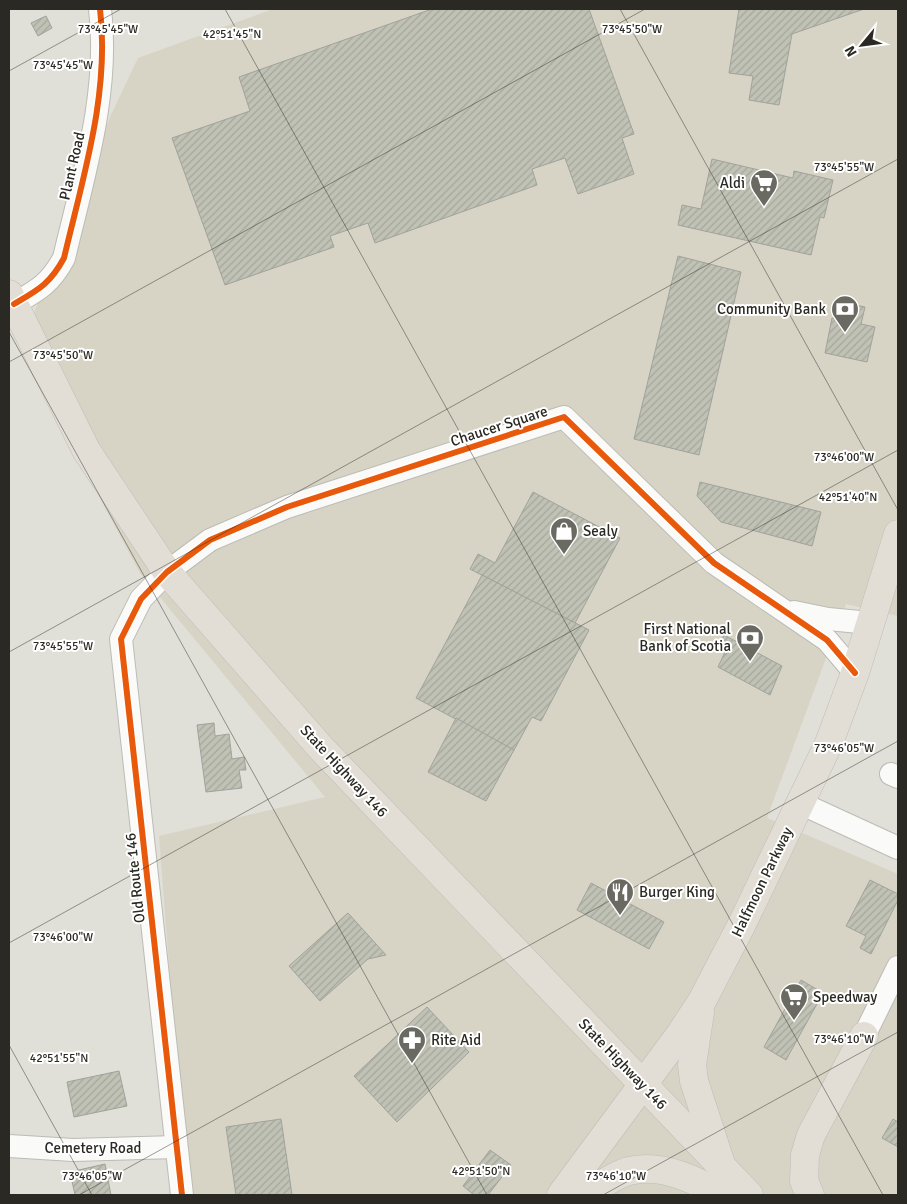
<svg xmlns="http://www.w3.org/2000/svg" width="907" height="1204" font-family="Signika,sans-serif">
<defs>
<pattern id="building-hatch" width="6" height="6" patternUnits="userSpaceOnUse" patternTransform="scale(1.25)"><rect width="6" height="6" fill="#bfc2b4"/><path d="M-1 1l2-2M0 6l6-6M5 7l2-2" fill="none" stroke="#a4a79a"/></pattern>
</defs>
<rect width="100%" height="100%" fill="#e0dfd8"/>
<path fill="#d7d4c5" d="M273 9H898V616L846 604 767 818 898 874V1195H187L159 836 325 797 140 573 20 349 111 115 138 58Z"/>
<g fill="url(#building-hatch)" stroke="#a2a29d">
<path d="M432 9H589L634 134 622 138 634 174 578 194 565 158 532 169 537 185 375 243 368 223 330 236 334 247 225 285 172 138 250 111 239 77Z"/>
<path d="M739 9H864L792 34 779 105 749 100 753 76 729 73Z"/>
<path d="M46 16 52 28 38 36 31 23Z"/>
<path d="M712 159 793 178 794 171 833 180 824 218 820 217 811 255 678 225 682 205 701 209Z"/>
<path d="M678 256 741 272 699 455 634 439Z"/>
<path d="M851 304 865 307 861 324 875 327 867 362 825 353 832 318 847 321Z"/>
<path d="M700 482 821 512 812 546 721 522 697 496Z"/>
<path d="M533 492 620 538 575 623 470 569 478 554 495 563Z"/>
<path d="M482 575 589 630 541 721 532 717 514 750 416 698Z"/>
<path d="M754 627 763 633 755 652 746 647Z"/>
<path d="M724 635 782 666 770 695 718 667 725 652 718 648Z"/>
<path d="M456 718 514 750 486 801 428 772Z"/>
<path d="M214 723 215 736 229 734 232 759 244 757 246 770H239L242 788 206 792 197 725Z"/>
<path d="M870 880 898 894V900L871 954 860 948 866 936 846 926Z"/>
<path d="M591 883 664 922 649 949 577 910Z"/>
<path d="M348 913 386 955 368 959 320 1001 289 966Z"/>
<path d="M801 980 823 993 786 1060 764 1047Z"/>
<path d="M427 1007 469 1052 397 1122 354 1076Z"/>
<path d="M119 1071 127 1106 74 1117 67 1082Z"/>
<path d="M281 1119 292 1195H236L226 1127Z"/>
<path d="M893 1119 898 1122V1147L882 1138Z"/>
<path d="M490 1150 511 1165 488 1195H474L463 1186Z"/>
<path d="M105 1164 111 1195H75L70 1172Z"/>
</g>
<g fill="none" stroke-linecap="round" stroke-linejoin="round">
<g stroke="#bcbbb5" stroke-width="24">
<g id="minor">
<path d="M14 304C38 290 50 284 64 258 83 177 110 93 100 9"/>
<path d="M794 612 828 619 870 623"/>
<path d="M891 774 898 777"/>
<path d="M800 803 898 848"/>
<path d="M864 1036 898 967"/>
<path d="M9 1146 73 1150 176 1147"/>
<path d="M182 1195 121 639 141 599 167 572 210 540 287 507 564 417 714 563 827 640 855 673"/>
</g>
</g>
<g stroke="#bdbdb8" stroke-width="29">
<g id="major">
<path d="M9 294 86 450 167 572 321 748 749 1195"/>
<path d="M700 1012 692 1065 694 1081 720 1161"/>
<path d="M561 1195 681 1033 702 1001 741 926 829 743 855 673 898 534"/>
<path d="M585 1195C598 1187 614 1175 629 1171 660 1163 695 1179 721 1195"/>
<path d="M810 1195 804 1181 805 1155 811 1135 864 1036"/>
</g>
</g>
<use href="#minor" stroke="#fafaf9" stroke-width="22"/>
<use href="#major" stroke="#e2ded6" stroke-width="28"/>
<g stroke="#fff" stroke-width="9">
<g id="cycleway">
<path d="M14 304C38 290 50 284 64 258 83 177 110 93 100 9"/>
<path d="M182 1195 121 639 141 599 167 572 210 540 287 507 564 417 714 563 827 640 855 673"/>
</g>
</g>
<use href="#cycleway" stroke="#e8590c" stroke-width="6"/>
</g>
<path fill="none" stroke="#2a2923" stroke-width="1" stroke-opacity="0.45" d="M225 9 883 1195M620 9 898 510M9 71 121 9M9 332 487 1195M9 362 645 9M9 652 898 159M9 943 898 450M9 1045 92 1195M79 1195 898 741M603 1195 898 1032"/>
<defs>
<g id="supermarket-pin" transform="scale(1.4375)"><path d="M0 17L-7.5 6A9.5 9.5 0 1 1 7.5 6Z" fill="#6a6962" stroke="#fff"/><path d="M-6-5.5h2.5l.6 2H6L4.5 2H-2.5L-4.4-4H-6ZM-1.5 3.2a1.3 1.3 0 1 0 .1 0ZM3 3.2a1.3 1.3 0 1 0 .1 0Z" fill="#fff"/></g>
<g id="bank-pin" transform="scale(1.4375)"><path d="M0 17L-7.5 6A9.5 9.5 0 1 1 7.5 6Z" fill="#6a6962" stroke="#fff"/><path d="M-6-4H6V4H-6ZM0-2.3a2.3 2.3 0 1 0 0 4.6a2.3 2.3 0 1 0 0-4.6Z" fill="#fff"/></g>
<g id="shop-pin" transform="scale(1.4375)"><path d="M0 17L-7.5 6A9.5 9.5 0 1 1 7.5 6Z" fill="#6a6962" stroke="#fff"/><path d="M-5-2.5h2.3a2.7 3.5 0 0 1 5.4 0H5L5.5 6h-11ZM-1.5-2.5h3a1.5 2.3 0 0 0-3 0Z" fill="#fff"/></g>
<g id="restaurant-pin" transform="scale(1.4375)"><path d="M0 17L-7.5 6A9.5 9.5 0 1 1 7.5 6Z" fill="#6a6962" stroke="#fff"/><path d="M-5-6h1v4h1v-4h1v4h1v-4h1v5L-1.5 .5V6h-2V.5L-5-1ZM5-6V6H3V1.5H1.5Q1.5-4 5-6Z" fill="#fff"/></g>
<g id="pharmacy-pin" transform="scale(1.4375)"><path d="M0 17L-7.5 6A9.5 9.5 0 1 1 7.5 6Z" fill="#6a6962" stroke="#fff"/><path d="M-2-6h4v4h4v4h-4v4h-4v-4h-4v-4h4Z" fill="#fff"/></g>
</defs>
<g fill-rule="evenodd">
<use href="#supermarket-pin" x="764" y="183"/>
<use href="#bank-pin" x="845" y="309"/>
<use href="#shop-pin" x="564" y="531"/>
<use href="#bank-pin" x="750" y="638"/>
<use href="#restaurant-pin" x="620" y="892"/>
<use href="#supermarket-pin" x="794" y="997"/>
<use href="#pharmacy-pin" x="412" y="1040"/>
</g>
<g text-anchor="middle" stroke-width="4" stroke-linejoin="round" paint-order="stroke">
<g font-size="15" fill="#2a2923" stroke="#fff">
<text transform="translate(72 166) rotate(-77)" y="5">Plant Road</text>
<text transform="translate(499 426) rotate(-18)" y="5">Chaucer Square</text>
<text transform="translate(344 771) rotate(47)" y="5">State Highway 146</text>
<text transform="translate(135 878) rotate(-96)" y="5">Old Route 146</text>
<text transform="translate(762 882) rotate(-64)" y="5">Halfmoon Parkway</text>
<text transform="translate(623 1064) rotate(46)" y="5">State Highway 146</text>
<text x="93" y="1153">Cemetery Road</text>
</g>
<g font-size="15" fill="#2a2923" stroke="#fff" text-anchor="start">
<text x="745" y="188" text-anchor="end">Aldi</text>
<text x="826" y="314" text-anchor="end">Community Bank</text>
<text x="583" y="536">Sealy</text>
<text x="731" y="634" text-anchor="end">First National<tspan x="731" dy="17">Bank of Scotia</tspan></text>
<text x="639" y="897">Burger King</text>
<text x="813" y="1002">Speedway</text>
<text x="431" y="1045">Rite Aid</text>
</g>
</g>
<g font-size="12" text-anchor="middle" fill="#2a2923" stroke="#fff" stroke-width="4" stroke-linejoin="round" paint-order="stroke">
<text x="108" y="33">73°45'45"W</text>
<text x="632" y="33">73°45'50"W</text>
<text x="232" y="38">42°51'45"N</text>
<text x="63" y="69">73°45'45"W</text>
<text x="844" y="171">73°45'55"W</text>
<text x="63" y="359">73°45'50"W</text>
<text x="844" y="461">73°46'00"W</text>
<text x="848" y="501">42°51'40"N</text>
<text x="63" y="650">73°45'55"W</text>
<text x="844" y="752">73°46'05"W</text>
<text x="63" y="941">73°46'00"W</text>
<text x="844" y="1043">73°46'10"W</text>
<text x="59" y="1062">42°51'55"N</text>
<text x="481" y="1175">42°51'50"N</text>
<text x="92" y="1180">73°46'05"W</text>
<text x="616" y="1180">73°46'10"W</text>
</g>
<rect width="907" height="1204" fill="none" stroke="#2a2923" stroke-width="20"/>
<g transform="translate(862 45) rotate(241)" stroke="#ffffff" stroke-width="4" paint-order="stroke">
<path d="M0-4L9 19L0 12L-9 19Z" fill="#2a2923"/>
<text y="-8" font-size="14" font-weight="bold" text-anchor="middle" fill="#2a2923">N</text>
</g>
</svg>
